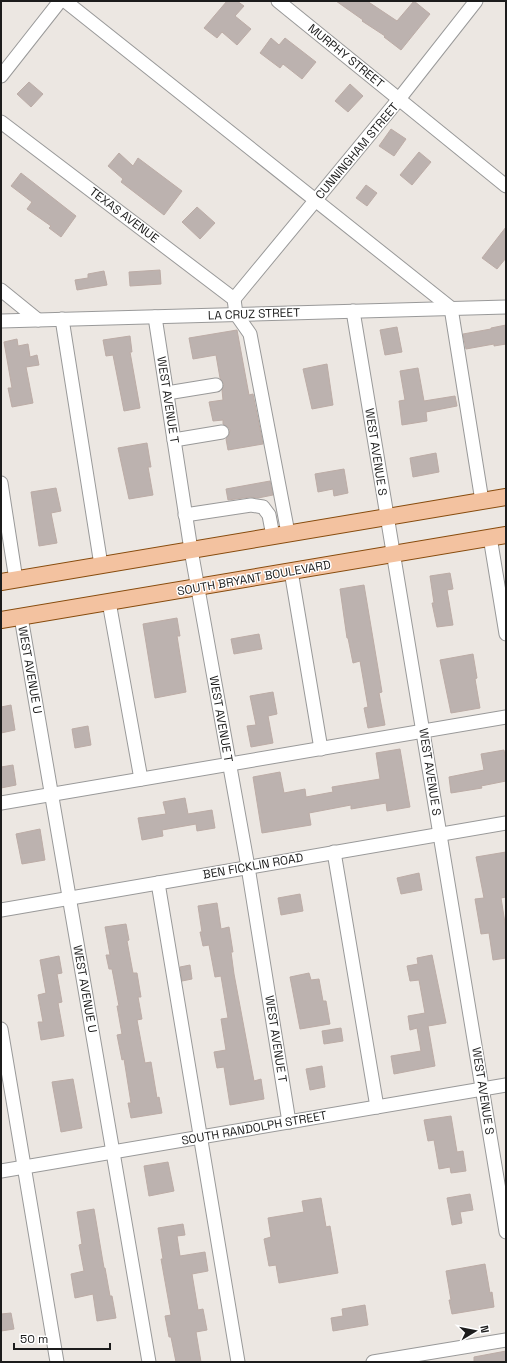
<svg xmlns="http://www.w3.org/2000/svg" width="507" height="1363" font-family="'Space Grotesk',sans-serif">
<rect width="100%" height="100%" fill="#ece7e2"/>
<g fill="#bcb2af" stroke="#bcaca6">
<path d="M227 1H237L244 6 235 16 251 29 237 45 222 32 217 38 204 28Z"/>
<path d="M336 1H367L397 21 414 1 430 14 401 50 384 37 385 36 362 21 363 20Z"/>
<path d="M271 38 279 45 285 38 316 62 302 79 283 64 280 68 260 53Z"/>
<path d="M29 82 43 94 31 107 17 94Z"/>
<path d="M350 84 363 96 348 112 335 101Z"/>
<path d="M391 129 406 139 394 156 379 146Z"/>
<path d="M419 152 431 162 412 185 400 175Z"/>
<path d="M119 153 133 166 138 158 182 191 164 215 121 182 123 179 108 166Z"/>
<path d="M21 173 76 216 61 237 49 228 51 226 27 209 32 202 11 186Z"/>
<path d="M366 185 377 193 367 206 356 198Z"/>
<path d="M197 207 215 223 200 239 182 222Z"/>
<path d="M506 227V258L497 269 482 258Z"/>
<path d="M160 270 161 284 130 286 129 272Z"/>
<path d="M104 271 107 285 77 290 75 280 88 278V274Z"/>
<path d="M506 325V344L494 346V344L466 349 463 334 491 329V328Z"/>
<path d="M397 327 402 352 385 355 380 330Z"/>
<path d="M237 330 249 395 253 394 263 444 228 450 226 439 229 435 230 430 228 427 223 424V420L213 421 209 402 223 400 222 390 224 384 220 378 216 355 193 359 189 338Z"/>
<path d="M130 336 132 352H130L140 408 124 411 113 355 106 356 103 340Z"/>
<path d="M17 339 18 346 28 344 30 357 37 355 39 365 26 367 33 403 12 407 8 388H12L4 342Z"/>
<path d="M327 364 333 405 312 409 303 369Z"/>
<path d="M418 368 424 401 455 396 457 406 426 412 427 421 402 425 399 401 405 400 400 371Z"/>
<path d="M147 443 151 467H148L153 495 129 499 118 448Z"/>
<path d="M436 453 439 472 413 477 410 458Z"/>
<path d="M344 469 348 493 334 496 333 489 318 492 315 474Z"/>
<path d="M270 481 273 495 258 498 250 497 228 500 226 489Z"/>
<path d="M56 488 61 511 51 513 57 543 39 546 31 492Z"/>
<path d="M450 573 453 589 447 590 453 625 437 627 432 603H434L430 576Z"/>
<path d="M364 585 382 692 379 693 385 725 368 728 364 708 368 707 360 661 353 663 348 638H347L340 589Z"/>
<path d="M177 618 180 636H177L186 692 155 698 143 624Z"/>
<path d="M259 634 262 649 234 654 231 639Z"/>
<path d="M473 654 477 678 475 679 480 708 451 713 440 660Z"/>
<path d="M273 692 277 714 268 716 273 743 251 747 247 726 256 725 250 696Z"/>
<path d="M11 705 15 730 1 733V707Z"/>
<path d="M88 726 91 745 75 748 72 729Z"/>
<path d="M400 749 410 807 387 811 386 803 351 809V805L309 813 311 825 262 833 253 777 280 772 284 793 305 789 306 797 333 792 332 787 380 779 376 753Z"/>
<path d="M504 750 506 760V781L481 786 482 788 451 793 449 777 484 770 481 754Z"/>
<path d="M13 765 16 785 1 788V767Z"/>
<path d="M185 798 188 814 212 810 215 828 197 831 196 824 162 830 163 836 142 840 138 818 166 814 163 802Z"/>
<path d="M40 829 45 860 22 864 16 834Z"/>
<path d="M506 852V897L501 898 506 929V958L493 960 489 933 481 934 475 899 484 898 476 857Z"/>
<path d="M419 873 422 890 401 894 397 878Z"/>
<path d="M300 894 303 911 281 915 278 898Z"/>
<path d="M217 903 221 929 229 927 233 952H231L234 974 254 1081 261 1079 264 1099 230 1105 224 1067 217 1068 214 1052 226 1050 221 1019 228 1018 221 976 215 977 209 945 203 946 200 932H202L198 906Z"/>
<path d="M126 924 129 940 127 941 133 973H137L141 997H138L142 1019 137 1020 145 1063 151 1062 157 1098 159 1097 162 1113 131 1118 128 1103H131L124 1059 122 1060 117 1035 122 1034 117 1006H119L112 969H109L106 955H110L105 927Z"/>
<path d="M432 955 446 1023 428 1026 435 1066 394 1074 391 1056 421 1051 417 1028 410 1030 408 1016 425 1013 419 980 410 981 407 966 418 964 417 958Z"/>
<path d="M59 956 62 973 57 974 62 1002 58 1003 64 1036 41 1040 38 1022H43L38 995 46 993 40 960Z"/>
<path d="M190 965 192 979 182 981 180 967Z"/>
<path d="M309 973 311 980 319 979 323 1001H326L330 1024 300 1029 290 977Z"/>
<path d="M341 1028 343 1041 324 1044 322 1031Z"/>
<path d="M322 1066 325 1087 310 1090 306 1069Z"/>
<path d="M73 1079 82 1128 61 1132 52 1082Z"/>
<path d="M451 1116 457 1152 463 1151 466 1171 451 1173 450 1167 439 1169 434 1140 428 1141 424 1120Z"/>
<path d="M168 1162 174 1191 149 1196 144 1166Z"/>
<path d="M470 1194 473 1210 460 1212 462 1223 452 1225 447 1198Z"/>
<path d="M321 1198 326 1227 330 1226 338 1273 279 1283 276 1265 269 1266 264 1239 271 1237 268 1218 304 1212 302 1201Z"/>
<path d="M94 1209 104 1268H105L110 1296H112L116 1318 97 1321 93 1294 75 1298 71 1274 84 1271 79 1245 82 1244 77 1212Z"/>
<path d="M183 1224 185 1235 177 1236 180 1256 205 1252 208 1271 192 1274 198 1310 203 1309 207 1330 196 1332 201 1362H176L171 1337H169L165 1316 171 1315 161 1259H163L158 1228Z"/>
<path d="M485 1264 490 1293 492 1292 494 1307 452 1314 449 1300H451L446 1271Z"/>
<path d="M365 1305 368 1325 333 1331 331 1318 343 1316 342 1309Z"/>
<path d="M11 1313 14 1329 1 1331V1314Z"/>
<path d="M506 1351V1362H474V1357Z"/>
</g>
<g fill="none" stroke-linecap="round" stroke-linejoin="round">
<g stroke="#999" stroke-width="15">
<g id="minor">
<path d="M65 1 451 308 482 501"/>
<path d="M278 1 506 186"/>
<path d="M1 76 60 1"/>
<path d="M1 122 234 299 236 314 250 334 288 533"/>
<path d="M1 290 38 320"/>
<path d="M234 299 399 99 476 1"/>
<path d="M353 311 506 1232"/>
<path d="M155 317 191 550 248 867 289 1122"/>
<path d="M62 319 101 565"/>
<path d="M1 321 506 307"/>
<path d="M167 393 216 385"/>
<path d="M174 440 222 432"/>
<path d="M1 483 16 580"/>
<path d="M185 515 251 505 263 507 269 515 273 536"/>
<path d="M490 537 506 634"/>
<path d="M291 571 321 749"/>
<path d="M109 602 141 779"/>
<path d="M21 617 149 1362"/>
<path d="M1 803 506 717"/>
<path d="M334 852 377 1107"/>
<path d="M158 883 238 1362"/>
<path d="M1 910 506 823"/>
<path d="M1 1029 57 1362"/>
<path d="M1 1171 506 1085"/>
<path d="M373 1362 506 1340"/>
</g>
</g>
<g stroke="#874b0d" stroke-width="18">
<g id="major">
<path d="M1 582 506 497"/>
<path d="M1 620 506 535"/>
</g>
</g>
<use href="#minor" stroke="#fff" stroke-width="13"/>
<use href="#major" stroke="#f3c2a0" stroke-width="16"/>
</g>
<g text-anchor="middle" stroke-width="3" stroke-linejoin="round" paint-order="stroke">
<g font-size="12" fill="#1c1c1c" stroke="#fff">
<text transform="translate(346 56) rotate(39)" y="4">MURPHY STREET</text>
<text transform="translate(357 151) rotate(-50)" y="4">CUNNINGHAM STREET</text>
<text transform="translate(124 215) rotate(37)" y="4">TEXAS AVENUE</text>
<text transform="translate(254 314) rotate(-2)" y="4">LA CRUZ STREET</text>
<text transform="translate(168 400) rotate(81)" y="4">WEST AVENUE T</text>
<text transform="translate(376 452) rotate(81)" y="4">WEST AVENUE S</text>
<text transform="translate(254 578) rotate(-10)" y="4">SOUTH BRYANT BOULEVARD</text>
<text transform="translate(30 670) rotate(80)" y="4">WEST AVENUE U</text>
<text transform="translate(221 719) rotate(80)" y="4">WEST AVENUE T</text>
<text transform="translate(430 772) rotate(81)" y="4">WEST AVENUE S</text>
<text transform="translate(253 866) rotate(-10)" y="4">BEN FICKLIN ROAD</text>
<text transform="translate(85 989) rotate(80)" y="4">WEST AVENUE U</text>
<text transform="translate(276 1039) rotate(81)" y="4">WEST AVENUE T</text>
<text transform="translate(483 1091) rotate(81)" y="4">WEST AVENUE S</text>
<text transform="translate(254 1128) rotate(-10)" y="4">SOUTH RANDOLPH STREET</text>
</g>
</g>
<rect width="507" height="1363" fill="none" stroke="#1c1c1c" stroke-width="4"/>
<g transform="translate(475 1331) rotate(80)" stroke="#ffffff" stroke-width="3" paint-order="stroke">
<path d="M0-3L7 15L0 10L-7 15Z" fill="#1c1c1c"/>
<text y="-6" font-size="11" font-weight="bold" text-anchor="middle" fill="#1c1c1c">N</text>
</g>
<path d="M14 1343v6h96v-6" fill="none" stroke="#1c1c1c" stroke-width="2"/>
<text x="20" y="1343" font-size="12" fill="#1c1c1c" stroke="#ffffff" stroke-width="3" paint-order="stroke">50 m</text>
</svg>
